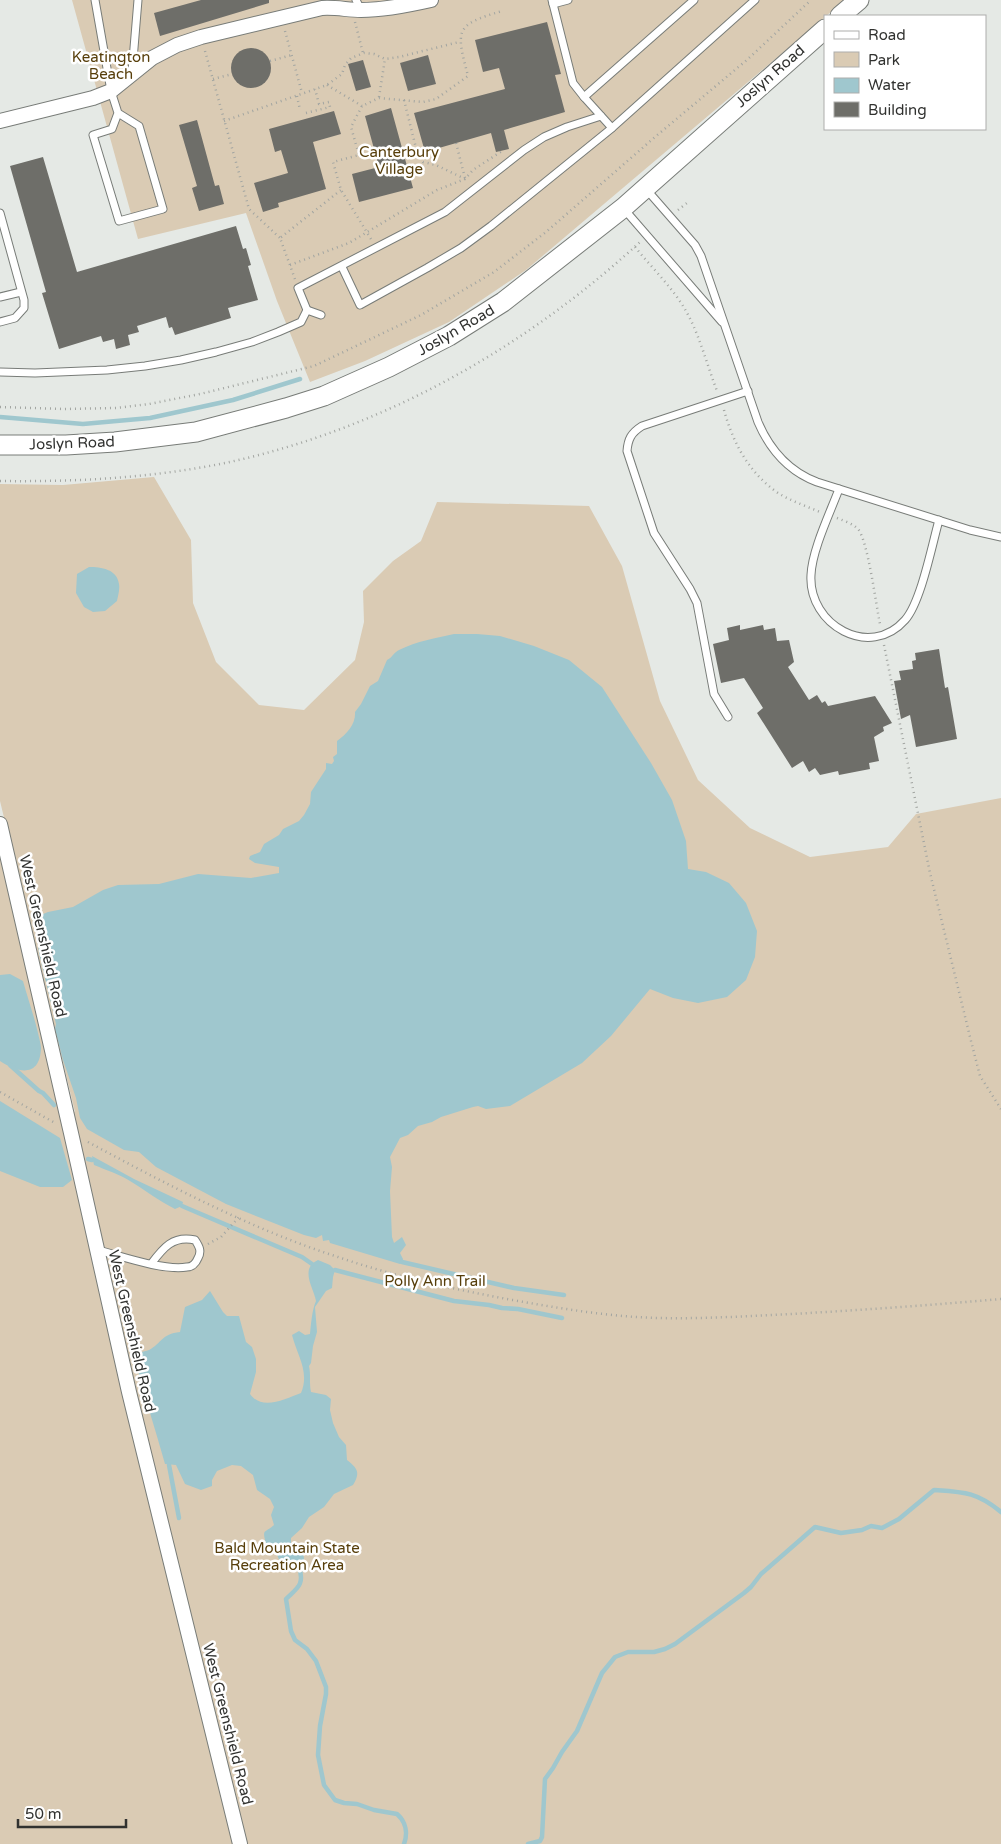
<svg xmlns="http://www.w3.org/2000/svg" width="1001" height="1844" font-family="'Varela Round',sans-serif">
<rect width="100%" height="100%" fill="#e5e9e5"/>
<g fill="#dacbb4">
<path d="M72 0H845L526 270 449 322 365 361 310 382 277 301 246 213 138 239Z"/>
<path d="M154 477 191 540 193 603 216 662 259 705 304 710 355 660 364 622 363 591 393 561 421 541 437 502 589 506 622 566 660 701 698 780 750 828 810 857 888 847 916 814 1001 798V1844H0V853L58 1103 75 1112 0 801V484L63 485Z"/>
</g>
<g fill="#9fc7ce">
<path d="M89 567C101 567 117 569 119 584 120 589 118 596 117 601L105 611 93 612 84 607 76 593 77 574Z"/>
<path d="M454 634H477L500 636 534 646 569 660 602 687 651 763 672 800 686 841 688 869 706 872 729 883 746 903 757 931 755 957 746 980 727 997 698 1003 673 998 650 989 611 1036 582 1063 510 1106 486 1109 478 1106 473 1107 441 1117 432 1122 418 1126 408 1135 400 1138 390 1157 392 1167 390 1191 392 1237 394 1243 402 1237 406 1245 400 1253 403 1259 402 1263 400 1264 330 1243 329 1240 323 1241 322 1235 316 1238 304 1235 226 1204 156 1167 139 1152 124 1150 87 1129 80 1118 76 1098 63 1060 55 1029 56 1024 39 953 35 921 36 917 48 912 73 907 103 890 118 885 159 884 198 874 251 878 279 873V867L255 863 249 859 250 856 260 852 264 844 279 835 283 829 299 821 304 815 310 804 311 792 326 769V763L332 764 334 761 333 757 337 754V741C347 734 356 724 355 712L361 704 370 686 378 681 387 660C392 658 394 652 399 650 417 641 436 638 454 634Z"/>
<path d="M10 974 23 981C28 999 34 1016 38 1033 39 1038 41 1044 41 1048 40 1078 18 1073 0 1061V975Z"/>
<path d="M0 1101 60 1138 72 1180 63 1187H40L0 1171Z"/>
<path d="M92 1156 134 1179 183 1202 182 1206 175 1209C159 1201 145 1190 130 1181 119 1174 106 1170 94 1165Z"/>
<path d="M318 1260 330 1265 335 1270 333 1277 332 1288 326 1291 315 1307 317 1332 313 1346 311 1363 309 1366C311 1375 309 1383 311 1392L326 1395 331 1399 330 1410 333 1423 339 1437 346 1445 347 1460C357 1468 361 1472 353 1485L334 1494 324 1507 309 1517 302 1528 291 1538V1546L302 1550 304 1558 303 1565 294 1568 280 1562 274 1547 266 1544C262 1528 264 1534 274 1525L271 1515 274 1507 270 1499 257 1490 253 1475 241 1466 232 1465 217 1471 212 1480V1486L201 1490 185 1484 176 1465 165 1464C155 1428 143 1392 134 1356 138 1352 143 1352 149 1350 162 1343 161 1334 180 1332L185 1307 202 1300 210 1291 223 1312 227 1316H239L246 1342 252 1347 256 1359V1372L250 1394C262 1411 285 1399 301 1393 310 1372 297 1355 292 1335L299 1331 305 1335 310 1334C311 1324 312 1310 316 1301 314 1288 299 1269 318 1260Z"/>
</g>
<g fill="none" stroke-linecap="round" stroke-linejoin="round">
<g stroke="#9fc7ce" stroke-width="4.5">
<path d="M0 417 83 424 150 418 233 400 300 379"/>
<path d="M10 1065 39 1091 43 1093 54 1105"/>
<path d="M88 1159 92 1160"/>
<path d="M182 1206 302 1257 312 1264"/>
<path d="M402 1262 514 1288 564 1295"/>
<path d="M335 1270 454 1301 489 1305 502 1308 518 1309 562 1318"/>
<path d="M169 1465 179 1518"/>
<path d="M299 1567C305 1585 297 1588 286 1599L291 1631 295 1640 307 1649 316 1661 326 1687V1694L320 1726 318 1755 324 1785 335 1800 344 1803 357 1804 374 1810 397 1814C406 1822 408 1833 404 1844"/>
<path d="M528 1844 540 1841 542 1837 545 1779 553 1768 562 1752 577 1731 602 1673 615 1657 628 1652H654L665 1649 675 1644 744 1593 751 1587 761 1574 815 1527 841 1533 862 1530 871 1526 882 1528 899 1519 934 1490C964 1492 977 1492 1001 1512"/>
</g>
</g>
<g fill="#6e6e69">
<path d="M201 0H269V3L160 36 154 13Z"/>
<path d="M547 22 561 74 555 75 565 112 504 130 509 149 496 152 491 133 425 152 414 113 505 89 499 68 483 72 475 40Z"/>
<circle cx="251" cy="68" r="20"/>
<path d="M428 55 436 84 408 91 400 63Z"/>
<path d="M363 60 371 87 356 91 348 64Z"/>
<path d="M391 108 413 188 359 202 352 174 379 167 365 116Z"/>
<path d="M334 111 341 134 313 142 326 189 278 203 279 207 263 212 254 183 288 173 281 150 275 152 269 129Z"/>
<path d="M197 120 215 186 219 185 224 204 199 211 192 188 197 186 179 125Z"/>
<path d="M43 157 77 272 236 226 243 249 246 248 251 265 248 266 258 300 228 308 231 318 175 335 172 327 169 328 166 317 137 326 139 332 128 335 130 345 116 349 114 339 103 342 101 336 59 349 42 293 46 292 10 166Z"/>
<path d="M740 625V630L763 625 764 630 775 628 777 641 789 640 794 662 788 667 809 700 817 695 822 703 825 701 828 706 875 696 892 723 883 727 884 731 874 737 879 761 869 763 870 769 839 775 838 771 820 775 815 768 809 772 803 761 792 768 757 713 763 708 744 678 721 683 713 644 729 640 727 628Z"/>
<path d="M939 649 945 688 948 687 957 739 916 747 910 715 901 719 894 681 901 680 899 671 913 669 912 661 916 660 915 653Z"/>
</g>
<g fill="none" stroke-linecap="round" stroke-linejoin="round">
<g stroke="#787c78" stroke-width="9">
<g id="lane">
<path d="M95 0 111 91 118 113 139 126 163 209 119 221 93 135 112 129 118 113"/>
<path d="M356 0 361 10"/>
<path d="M552 0 573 83 584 97"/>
<path d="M553 4 568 0"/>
<path d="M132 72 138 0"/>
<path d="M612 128 584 97 694 0"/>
<path d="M646 189 695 245 701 256 758 422C770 450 788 471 817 482L970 530 1001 537"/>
<path d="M624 209 722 322"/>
<path d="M0 213 24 300V308L15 318 0 322"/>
<path d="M342 267 360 305 427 268 461 248 491 226 612 128 755 0"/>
<path d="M0 297 21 292"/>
<path d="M307 310 298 288 445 212 524 150 544 137 567 127 601 116"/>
<path d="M0 372 35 373 107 370 145 366 181 360 216 352 252 342 278 332 301 322 307 310 321 315"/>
<path d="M839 489C830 513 812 550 811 575 808 625 870 660 905 620 921 602 932 545 939 520"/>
<path d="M728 717 714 694 697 603 690 589 654 533 627 451C628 439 631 433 642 426L748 391"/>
<path d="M98 1250C121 1256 163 1271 187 1267 192 1267 196 1263 198 1258 202 1251 199 1246 195 1240 173 1235 163 1248 151 1264"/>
</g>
</g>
<g stroke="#787c78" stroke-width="16">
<g id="street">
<path d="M0 121 93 98 111 91 152 58 177 45 201 37 322 8C336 7 348 10 361 10 385 10 409 5 431 0"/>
<path d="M0 824 71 1133 129 1392 240 1844"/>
</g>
</g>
<g stroke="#787c78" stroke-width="21">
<g id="secondary">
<path d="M840 16 859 0"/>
<path d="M0 445H66L115 442 196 432 286 408 324 396 389 367 449 336 503 302 623 208 825 29"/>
</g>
</g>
<g stroke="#a2a5a1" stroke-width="2.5" stroke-dasharray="1 4" stroke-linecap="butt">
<path d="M355 22 363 53"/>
<path d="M285 31 302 93"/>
<path d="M205 51 249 209 280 238"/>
<path d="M270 61 292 55"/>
<path d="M213 79 232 74"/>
<path d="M327 85 362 106"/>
<path d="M297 96 300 110"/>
<path d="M379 97 385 59"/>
<path d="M404 100 417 152 423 162 436 165 465 179"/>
<path d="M306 113 330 107 329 102 319 104 315 89"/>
<path d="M224 121 327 85 342 74 345 65 351 58 364 53 374 54 385 59 399 57 459 42"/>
<path d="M456 143 465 178"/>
<path d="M678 210 687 203"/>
<path d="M371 239 341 190 333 162 359 155 351 127 362 106 379 98 423 102 436 99 468 76C456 30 454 25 502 11"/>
<path d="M635 247C652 268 673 288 686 311 700 336 707 365 717 391"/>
<path d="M290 265 349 243 437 190 465 179 473 170 502 151"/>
<path d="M295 279 280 238 341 190"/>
<path d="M0 407 64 409 116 408 149 404 200 394 314 366 421 315 494 272 546 232 655 137 748 59 811 0"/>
<path d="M724 410C733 443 749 473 778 493 791 501 806 506 820 512"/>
<path d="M0 481C76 482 151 478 225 463 380 430 524 349 640 242"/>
<path d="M837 518C844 521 852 523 858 529 868 541 876 605 880 624"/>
<path d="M884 645 930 873 971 1041 980 1076 1001 1109"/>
<path d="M0 1092 55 1123"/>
<path d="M88 1142C168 1185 251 1229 338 1257 396 1277 457 1290 518 1301 564 1309 612 1317 659 1318 704 1319 748 1316 792 1314 862 1310 932 1305 1001 1299"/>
<path d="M208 1244 221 1237 239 1217"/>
</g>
<use href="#lane" stroke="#fff" stroke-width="7"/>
<use href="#street" stroke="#fff" stroke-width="14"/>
<use href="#secondary" stroke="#fff" stroke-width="19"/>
</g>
<g text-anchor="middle" stroke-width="5" stroke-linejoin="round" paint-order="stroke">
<g font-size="15" fill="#573e0a" stroke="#fff">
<text x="111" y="62">Keatington<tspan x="111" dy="17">Beach</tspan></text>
<text x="399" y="157">Canterbury<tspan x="399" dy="17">Village</tspan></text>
<text x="435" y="1286">Polly Ann Trail</text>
<text x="287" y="1553">Bald Mountain State<tspan x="287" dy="17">Recreation Area</tspan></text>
</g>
<g font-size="15" fill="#313230" stroke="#fff">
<text transform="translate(770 76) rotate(-41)" y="5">Joslyn Road</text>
<text transform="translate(456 330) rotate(-30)" y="5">Joslyn Road</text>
<text transform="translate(72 443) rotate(-2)" y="5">Joslyn Road</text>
<text transform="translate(43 936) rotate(77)" y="5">West Greenshield Road</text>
<text transform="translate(132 1331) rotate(77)" y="5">West Greenshield Road</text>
<text transform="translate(228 1724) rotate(76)" y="5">West Greenshield Road</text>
</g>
</g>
<rect x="824" y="15" width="162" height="115" fill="#ffffff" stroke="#adadac"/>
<rect x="834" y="31" width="25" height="8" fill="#ffffff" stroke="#adadac"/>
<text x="868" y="40" font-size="15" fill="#313230">Road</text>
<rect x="834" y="52" width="25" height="15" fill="#dacbb4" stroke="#adadac"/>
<text x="868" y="65" font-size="15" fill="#313230">Park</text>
<rect x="834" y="78" width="25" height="15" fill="#9fc7ce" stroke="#adadac"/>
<text x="868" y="90" font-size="15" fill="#313230">Water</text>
<rect x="834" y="102" width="25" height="15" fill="#6e6e69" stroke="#adadac"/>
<text x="868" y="115" font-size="15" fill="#313230">Building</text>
<path d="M18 1819v8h108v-8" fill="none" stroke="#313230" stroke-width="2.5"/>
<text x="25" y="1819" font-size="15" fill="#313230" stroke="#ffffff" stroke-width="4" paint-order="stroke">50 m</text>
</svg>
